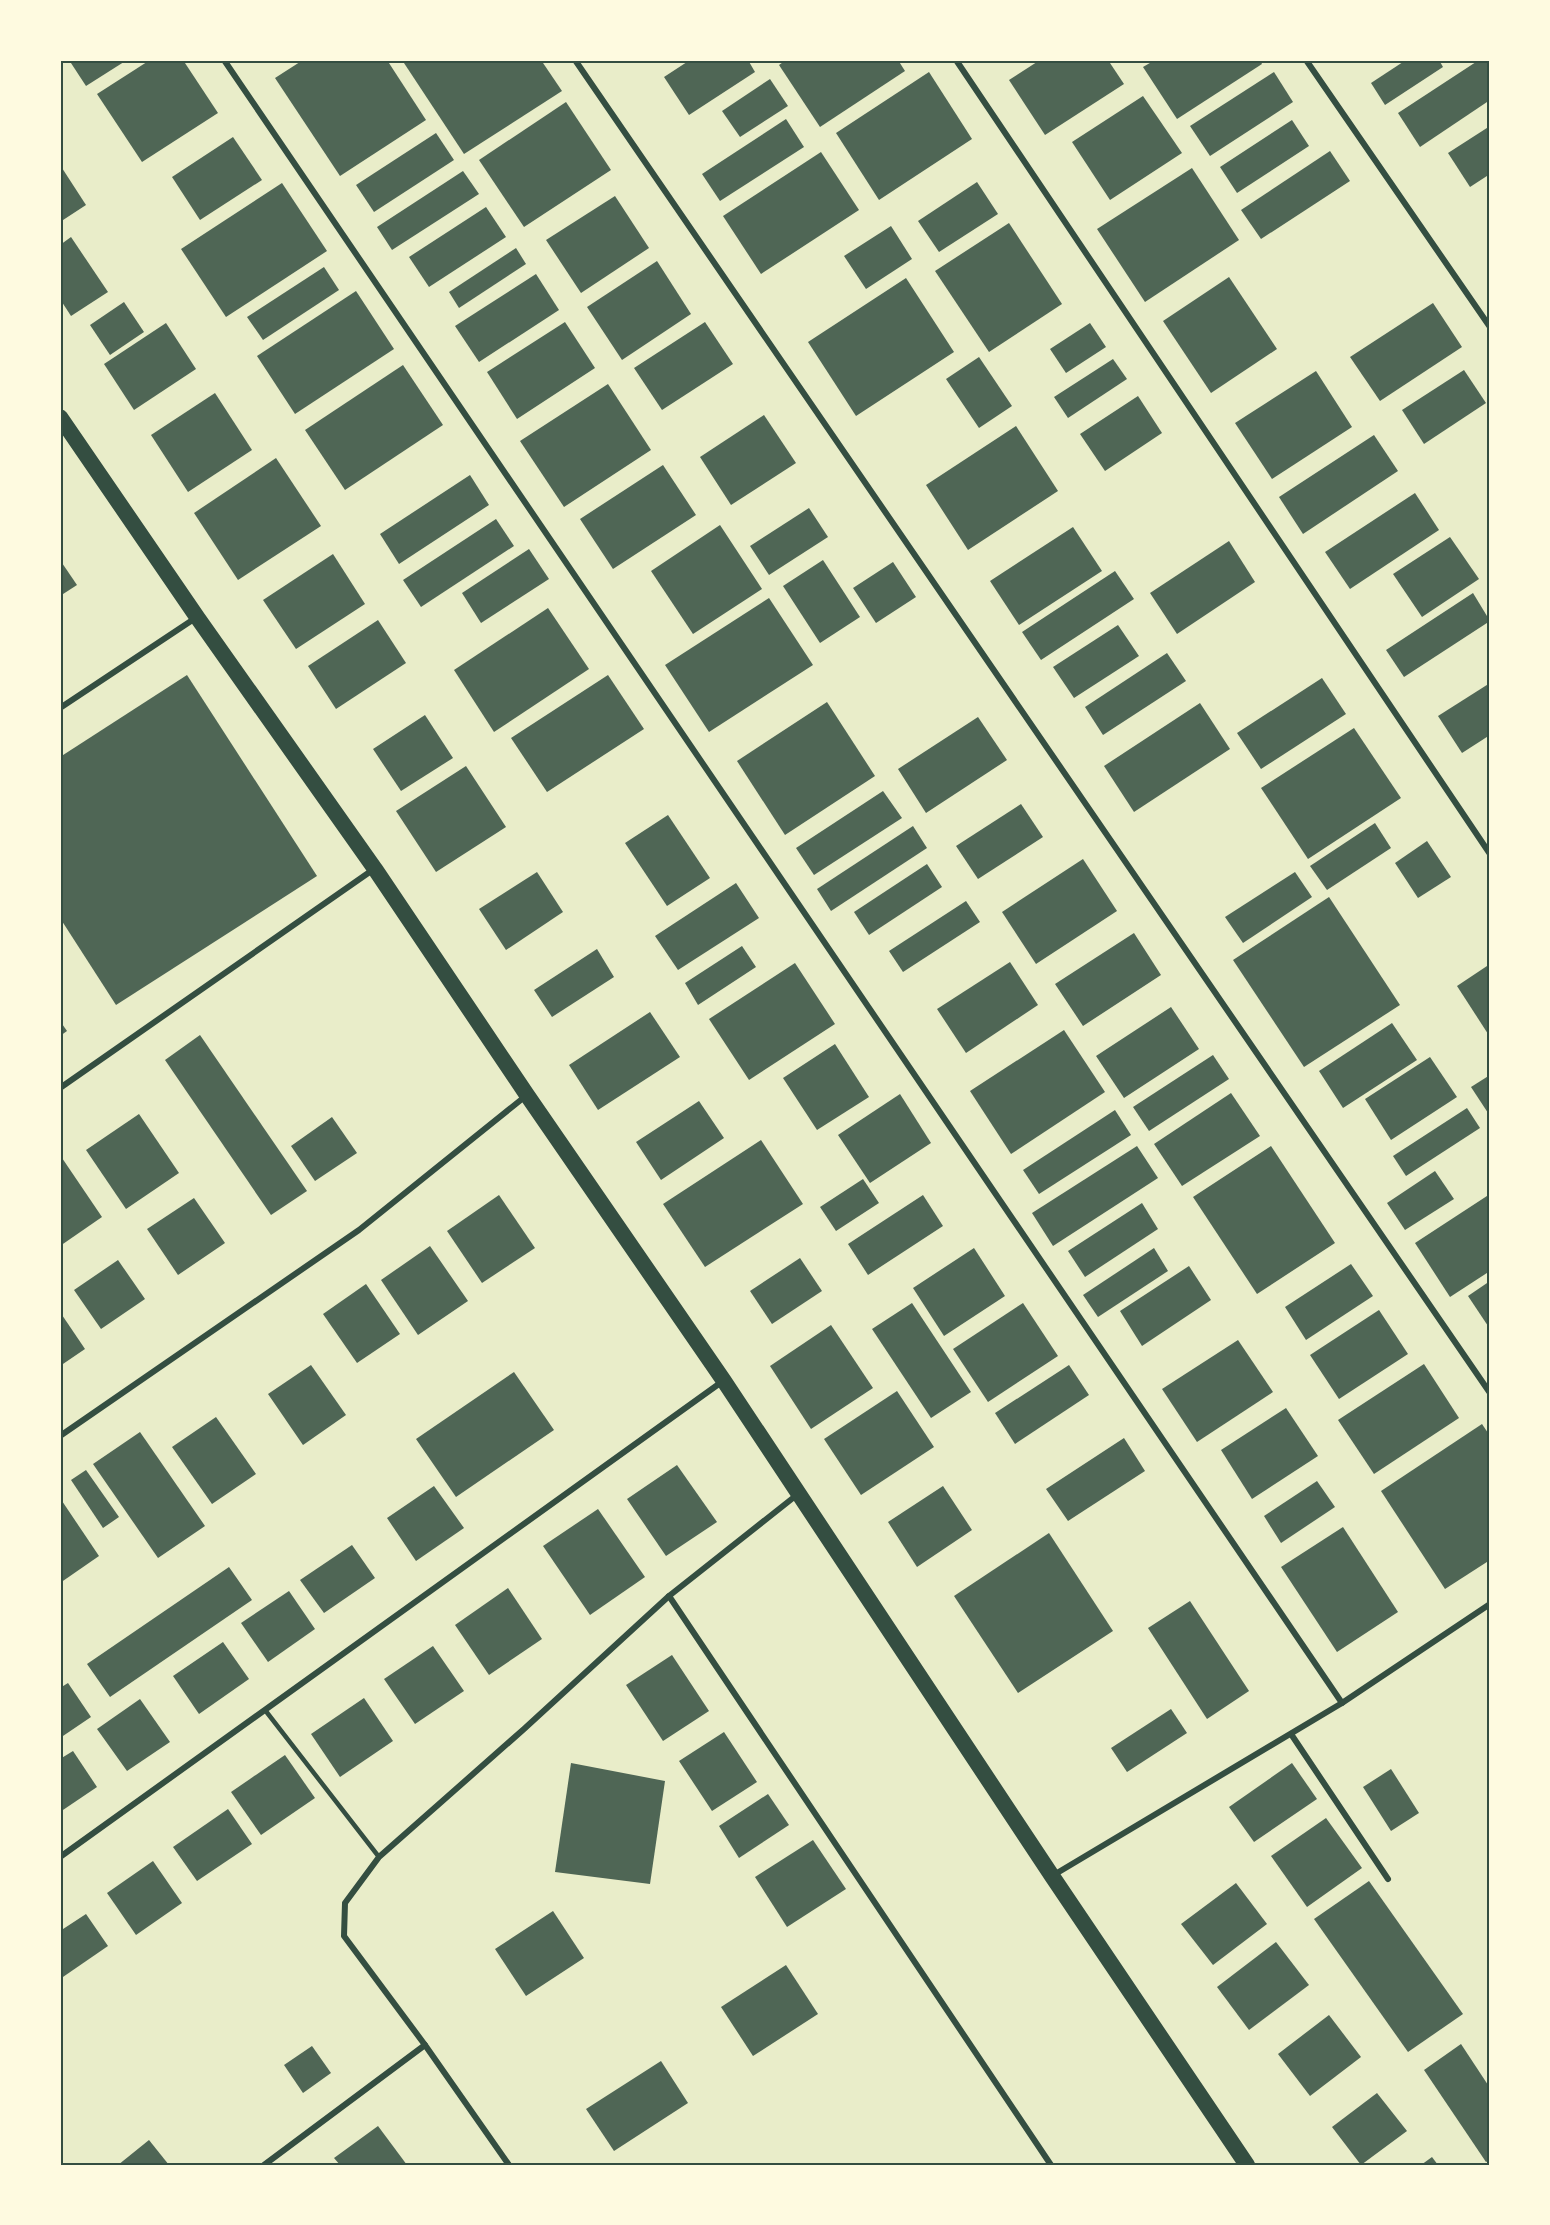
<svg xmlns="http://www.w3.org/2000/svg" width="1550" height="2225" font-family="Figtree,sans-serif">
<rect width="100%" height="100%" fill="#e9edc9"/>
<g fill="#4f6655">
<path d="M69 60H127L86 86Z"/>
<path d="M150 60H183L218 113 142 162 97 94Z"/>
<path d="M303 60H387L426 120 340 176 275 78Z"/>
<path d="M402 60H541L562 91 464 154Z"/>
<path d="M690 60H748L755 72 689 115 664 77Z"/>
<path d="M786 60H898L905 71 820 127 779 65Z"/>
<path d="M1040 60H1108L1124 84 1045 135 1009 80Z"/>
<path d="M1155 60H1260L1262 64 1177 119 1143 67Z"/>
<path d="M1406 60H1439L1443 67 1385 105 1371 83Z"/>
<path d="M1479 60H1490V100L1420 147 1398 113Z"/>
<path d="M929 72 972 139 879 200 836 133Z"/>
<path d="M1274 72 1293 102 1210 156 1190 126Z"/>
<path d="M770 79 788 106 740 137 722 111Z"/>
<path d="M1143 96 1182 153 1110 200 1072 142Z"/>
<path d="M566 102 611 170 524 227 479 160Z"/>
<path d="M786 119 804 147 720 201 702 174Z"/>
<path d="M1292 120 1309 146 1237 193 1220 167Z"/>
<path d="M1490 126V174L1470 187 1448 153Z"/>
<path d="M436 133 454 160 374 212 356 185Z"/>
<path d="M233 137 262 180 200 220 172 177Z"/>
<path d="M1330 151 1350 181 1261 239 1241 210Z"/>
<path d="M821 152 859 210 761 274 723 216Z"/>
<path d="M62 168 86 205 60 222V169Z"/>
<path d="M1192 168 1239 240 1145 302 1097 229Z"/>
<path d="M463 171 479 194 392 250 377 227Z"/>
<path d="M977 182 998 214 939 252 918 221Z"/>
<path d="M282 183 327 251 226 317 181 249Z"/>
<path d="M615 196 649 248 581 293 546 240Z"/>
<path d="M486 207 506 237 429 287 409 257Z"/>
<path d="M1009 223 1062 304 989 352 935 271Z"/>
<path d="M891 226 912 259 866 289 844 256Z"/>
<path d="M71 237 108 292 71 316 60 299V245Z"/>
<path d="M516 248 526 264 459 308 449 292Z"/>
<path d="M657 261 691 314 622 360 587 307Z"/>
<path d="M324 267 339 290 263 340 247 317Z"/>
<path d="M536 274 559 310 479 362 455 326Z"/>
<path d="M1229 277 1277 349 1211 393 1163 321Z"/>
<path d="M906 278 954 352 856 416 808 342Z"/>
<path d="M356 291 394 349 295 414 257 356Z"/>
<path d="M124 302 144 332 110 355 90 325Z"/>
<path d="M1433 303 1462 347 1380 401 1350 357Z"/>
<path d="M565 322 595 368 517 419 487 372Z"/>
<path d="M705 322 733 364 662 410 634 368Z"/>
<path d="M166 323 196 369 134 410 104 364Z"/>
<path d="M1090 323 1106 347 1066 373 1050 349Z"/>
<path d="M979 357 1012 406 979 428 946 379Z"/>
<path d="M1113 359 1127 379 1068 418 1054 397Z"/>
<path d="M403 365 443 425 345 490 305 430Z"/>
<path d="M1464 370 1486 403 1424 444 1402 410Z"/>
<path d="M1316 371 1352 427 1272 479 1235 423Z"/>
<path d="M608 384 651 450 564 507 520 441Z"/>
<path d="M215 393 252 450 188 492 151 435Z"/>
<path d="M1138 396 1162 433 1105 471 1080 434Z"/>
<path d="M764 415 796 463 731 505 700 457Z"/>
<path d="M1016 426 1058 491 968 550 926 485Z"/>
<path d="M1374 435 1398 471 1303 534 1279 497Z"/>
<path d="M276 458 321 526 238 580 194 513Z"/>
<path d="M663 465 696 515 613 569 580 519Z"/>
<path d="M470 475 489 505 399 564 380 534Z"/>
<path d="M1415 493 1439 530 1350 589 1325 552Z"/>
<path d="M809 508 828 537 769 575 750 546Z"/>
<path d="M496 519 514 546 421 607 403 580Z"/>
<path d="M720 525 762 589 693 634 651 571Z"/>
<path d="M1073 527 1102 571 1019 625 990 581Z"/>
<path d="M1450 537 1479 579 1422 617 1393 574Z"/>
<path d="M1229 541 1255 582 1177 634 1150 593Z"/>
<path d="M529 549 549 579 481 623 462 593Z"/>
<path d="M333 554 365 604 296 649 263 600Z"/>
<path d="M60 560 77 585 60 596Z"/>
<path d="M823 560 860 617 820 643 783 586Z"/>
<path d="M893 562 916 597 876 623 853 588Z"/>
<path d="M1115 571 1134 599 1041 660 1022 632Z"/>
<path d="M1473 593 1490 621 1404 677 1386 650Z"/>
<path d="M769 598 813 665 709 732 665 665Z"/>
<path d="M548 608 589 669 494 732 454 670Z"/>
<path d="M378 620 406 663 336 709 308 666Z"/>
<path d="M1118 625 1139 656 1074 698 1053 667Z"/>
<path d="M1167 653 1186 681 1103 735 1085 707Z"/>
<path d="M187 675 317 876 116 1005 60 918V757Z"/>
<path d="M608 675 644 729 547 792 511 738Z"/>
<path d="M1322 678 1346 714 1261 769 1237 733Z"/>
<path d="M1490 683V735L1462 753 1438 716Z"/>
<path d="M827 702 875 776 785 835 737 761Z"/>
<path d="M1200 703 1230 749 1134 812 1104 766Z"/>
<path d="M425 715 453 758 401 791 373 749Z"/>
<path d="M978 717 1007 760 926 813 898 769Z"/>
<path d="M1354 728 1401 798 1308 859 1261 788Z"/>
<path d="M466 766 506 827 436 872 396 811Z"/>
<path d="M883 791 902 818 814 875 796 848Z"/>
<path d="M1021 804 1043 837 978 879 956 846Z"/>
<path d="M668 815 710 878 667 906 625 843Z"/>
<path d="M1375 823 1391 848 1327 890 1310 866Z"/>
<path d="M913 826 927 848 831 911 817 889Z"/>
<path d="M1427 841 1451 877 1418 898 1395 863Z"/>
<path d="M1083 859 1117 911 1036 964 1002 912Z"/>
<path d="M927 864 942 887 869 935 854 912Z"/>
<path d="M537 872 563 912 506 950 479 909Z"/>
<path d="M1295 872 1312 897 1243 943 1225 917Z"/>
<path d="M736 883 759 918 678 970 655 936Z"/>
<path d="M1329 897 1400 1005 1304 1067 1233 960Z"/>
<path d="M966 901 980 922 903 972 889 951Z"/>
<path d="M1134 933 1161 975 1083 1026 1055 984Z"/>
<path d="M742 946 756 967 698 1005 685 983Z"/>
<path d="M597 949 614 977 552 1017 534 990Z"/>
<path d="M1010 962 1038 1005 966 1053 937 1009Z"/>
<path d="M795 963 835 1024 749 1080 709 1019Z"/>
<path d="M1490 964V1037L1457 986Z"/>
<path d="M1171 1007 1199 1049 1124 1098 1096 1056Z"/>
<path d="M650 1012 680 1057 598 1110 569 1065Z"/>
<path d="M60 1021 67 1031 60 1036Z"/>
<path d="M1392 1023 1417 1060 1343 1108 1319 1071Z"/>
<path d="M1064 1030 1105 1092 1011 1154 970 1091Z"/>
<path d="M200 1035 307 1191 271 1215 165 1060Z"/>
<path d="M835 1044 869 1097 817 1130 783 1078Z"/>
<path d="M1213 1055 1229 1079 1149 1131 1133 1107Z"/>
<path d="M1430 1057 1457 1097 1391 1140 1365 1099Z"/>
<path d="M1490 1075V1116L1471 1087Z"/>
<path d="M1231 1093 1260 1136 1182 1186 1154 1144Z"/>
<path d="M900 1094 931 1143 870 1183 838 1135Z"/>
<path d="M699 1101 724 1138 661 1180 636 1142Z"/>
<path d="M1467 1108 1480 1128 1406 1176 1393 1156Z"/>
<path d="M1115 1110 1131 1135 1039 1194 1023 1170Z"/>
<path d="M139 1114 179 1173 126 1209 86 1150Z"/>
<path d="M332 1117 357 1153 315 1181 291 1146Z"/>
<path d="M761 1140 803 1204 705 1267 663 1204Z"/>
<path d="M1137 1146 1158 1178 1053 1246 1032 1213Z"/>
<path d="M1271 1146 1335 1243 1257 1294 1193 1197Z"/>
<path d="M60 1155 102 1217 60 1246Z"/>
<path d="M1435 1171 1454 1199 1405 1230 1387 1203Z"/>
<path d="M863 1179 879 1203 836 1231 820 1207Z"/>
<path d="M1490 1194V1271L1450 1297 1415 1243Z"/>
<path d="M499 1195 535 1248 482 1283 447 1231Z"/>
<path d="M923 1195 943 1226 868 1275 848 1244Z"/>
<path d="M194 1198 225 1243 178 1275 147 1229Z"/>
<path d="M1142 1203 1158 1229 1085 1277 1068 1251Z"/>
<path d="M430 1246 468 1301 418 1335 381 1280Z"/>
<path d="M974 1248 1005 1296 944 1336 913 1288Z"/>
<path d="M1154 1248 1168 1271 1098 1317 1083 1295Z"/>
<path d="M800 1258 822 1291 772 1324 750 1291Z"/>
<path d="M118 1260 145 1299 101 1329 74 1290Z"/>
<path d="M1351 1264 1373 1296 1306 1340 1285 1307Z"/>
<path d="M1189 1266 1211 1300 1142 1346 1120 1311Z"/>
<path d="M1490 1281V1329L1468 1296Z"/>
<path d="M366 1284 400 1334 357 1363 323 1314Z"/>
<path d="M912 1303 971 1392 931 1418 872 1329Z"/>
<path d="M1023 1303 1058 1356 988 1402 953 1349Z"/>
<path d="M1379 1310 1408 1354 1339 1399 1310 1355Z"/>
<path d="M60 1312 85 1349 60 1366Z"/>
<path d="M831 1325 873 1388 811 1429 770 1366Z"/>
<path d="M1238 1340 1273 1392 1197 1442 1162 1389Z"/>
<path d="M1424 1364 1459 1418 1374 1474 1338 1420Z"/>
<path d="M311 1365 346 1415 303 1445 268 1394Z"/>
<path d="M1069 1365 1089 1395 1015 1444 995 1413Z"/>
<path d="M514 1372 554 1430 456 1497 416 1439Z"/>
<path d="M897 1391 934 1447 861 1495 824 1439Z"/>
<path d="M1286 1408 1318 1456 1252 1499 1221 1450Z"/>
<path d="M216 1417 256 1474 212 1504 172 1447Z"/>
<path d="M1482 1424 1490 1436V1560L1445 1589 1381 1491Z"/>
<path d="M140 1432 205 1526 158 1558 93 1464Z"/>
<path d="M1124 1438 1145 1471 1068 1521 1046 1489Z"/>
<path d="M677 1465 717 1522 666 1556 627 1499Z"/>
<path d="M86 1470 119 1517 103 1528 71 1480Z"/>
<path d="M1317 1481 1335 1507 1281 1543 1264 1516Z"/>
<path d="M434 1486 464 1528 416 1561 387 1518Z"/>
<path d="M943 1486 972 1530 917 1567 888 1522Z"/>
<path d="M60 1498 99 1556 60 1583Z"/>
<path d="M598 1509 645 1577 590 1615 543 1546Z"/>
<path d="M1343 1527 1398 1612 1337 1652 1281 1567Z"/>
<path d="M1049 1533 1113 1631 1018 1693 954 1596Z"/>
<path d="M352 1545 375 1578 324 1613 300 1580Z"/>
<path d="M229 1567 252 1600 110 1697 87 1664Z"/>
<path d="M508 1588 542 1639 489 1675 455 1625Z"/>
<path d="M289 1591 315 1629 268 1662 241 1623Z"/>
<path d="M1190 1601 1249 1691 1207 1719 1148 1628Z"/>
<path d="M223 1642 249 1679 199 1714 173 1676Z"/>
<path d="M433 1646 464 1691 415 1724 384 1679Z"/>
<path d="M672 1655 709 1711 663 1741 626 1685Z"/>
<path d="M68 1683 91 1717 60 1738V1688Z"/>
<path d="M364 1698 393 1741 340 1777 311 1734Z"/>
<path d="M140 1699 170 1742 127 1771 97 1729Z"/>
<path d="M1171 1709 1187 1733 1127 1772 1111 1748Z"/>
<path d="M724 1732 757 1782 712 1811 679 1761Z"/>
<path d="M73 1751 97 1787 60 1812V1759Z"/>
<path d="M285 1755 315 1798 261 1835 231 1792Z"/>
<path d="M571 1763 665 1781 650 1884 555 1872Z"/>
<path d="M1292 1763 1317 1799 1254 1842 1229 1807Z"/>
<path d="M1391 1769 1419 1813 1391 1831 1363 1787Z"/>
<path d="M768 1794 789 1825 739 1858 719 1826Z"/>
<path d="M228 1809 252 1844 197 1881 173 1847Z"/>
<path d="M1326 1818 1362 1868 1307 1907 1271 1856Z"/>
<path d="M813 1840 846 1889 787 1927 755 1877Z"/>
<path d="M153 1861 182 1903 136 1935 107 1893Z"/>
<path d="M1369 1881 1463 2014 1408 2052 1314 1919Z"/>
<path d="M1236 1883 1267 1924 1213 1965 1181 1924Z"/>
<path d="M553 1911 584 1958 526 1996 495 1949Z"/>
<path d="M86 1914 108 1946 60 1979V1931Z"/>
<path d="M1276 1942 1309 1985 1249 2030 1217 1987Z"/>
<path d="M786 1965 818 2014 753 2056 721 2007Z"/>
<path d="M1329 2015 1361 2057 1310 2096 1278 2054Z"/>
<path d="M1461 2044 1490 2088V2160L1486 2162 1424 2070Z"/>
<path d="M312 2046 331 2073 303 2093 284 2065Z"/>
<path d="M661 2061 688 2103 614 2151 586 2109Z"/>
<path d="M1377 2093 1407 2131 1361 2165 1332 2127Z"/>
<path d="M378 2126 407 2165H340L334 2158Z"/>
<path d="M149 2140 169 2165H118Z"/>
<path d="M1432 2157 1438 2165H1421Z"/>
</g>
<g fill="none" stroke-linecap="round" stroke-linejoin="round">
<path stroke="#344e41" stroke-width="4.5" d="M265 1710 379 1857"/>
<g stroke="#344e41" stroke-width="6">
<path d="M224 60 1342 1703"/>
<path d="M575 60 1490 1393"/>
<path d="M956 60 1490 854"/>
<path d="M1306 60 1490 327"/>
<path d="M60 708 197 617"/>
<path d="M60 1088 374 869"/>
<path d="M60 1436 359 1230 527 1095"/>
<path d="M669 1596 1051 2165"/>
<path d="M1291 1734 1388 1879"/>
<path d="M60 1857 723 1381"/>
<path d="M1052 1876 1342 1703 1490 1604"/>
<path d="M264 2165 425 2045"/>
<path d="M509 2165 425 2045 344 1936 345 1903 379 1857 524 1729 669 1596 798 1494"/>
</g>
<path stroke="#344e41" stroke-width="16" d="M60 417 197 617 375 869 527 1095 724 1381 1052 1876 1247 2165"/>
</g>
<rect width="1550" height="2225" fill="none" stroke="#fefae0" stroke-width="123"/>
<rect x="62" y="62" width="1426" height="2102" fill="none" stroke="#344e41" stroke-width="2"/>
</svg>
